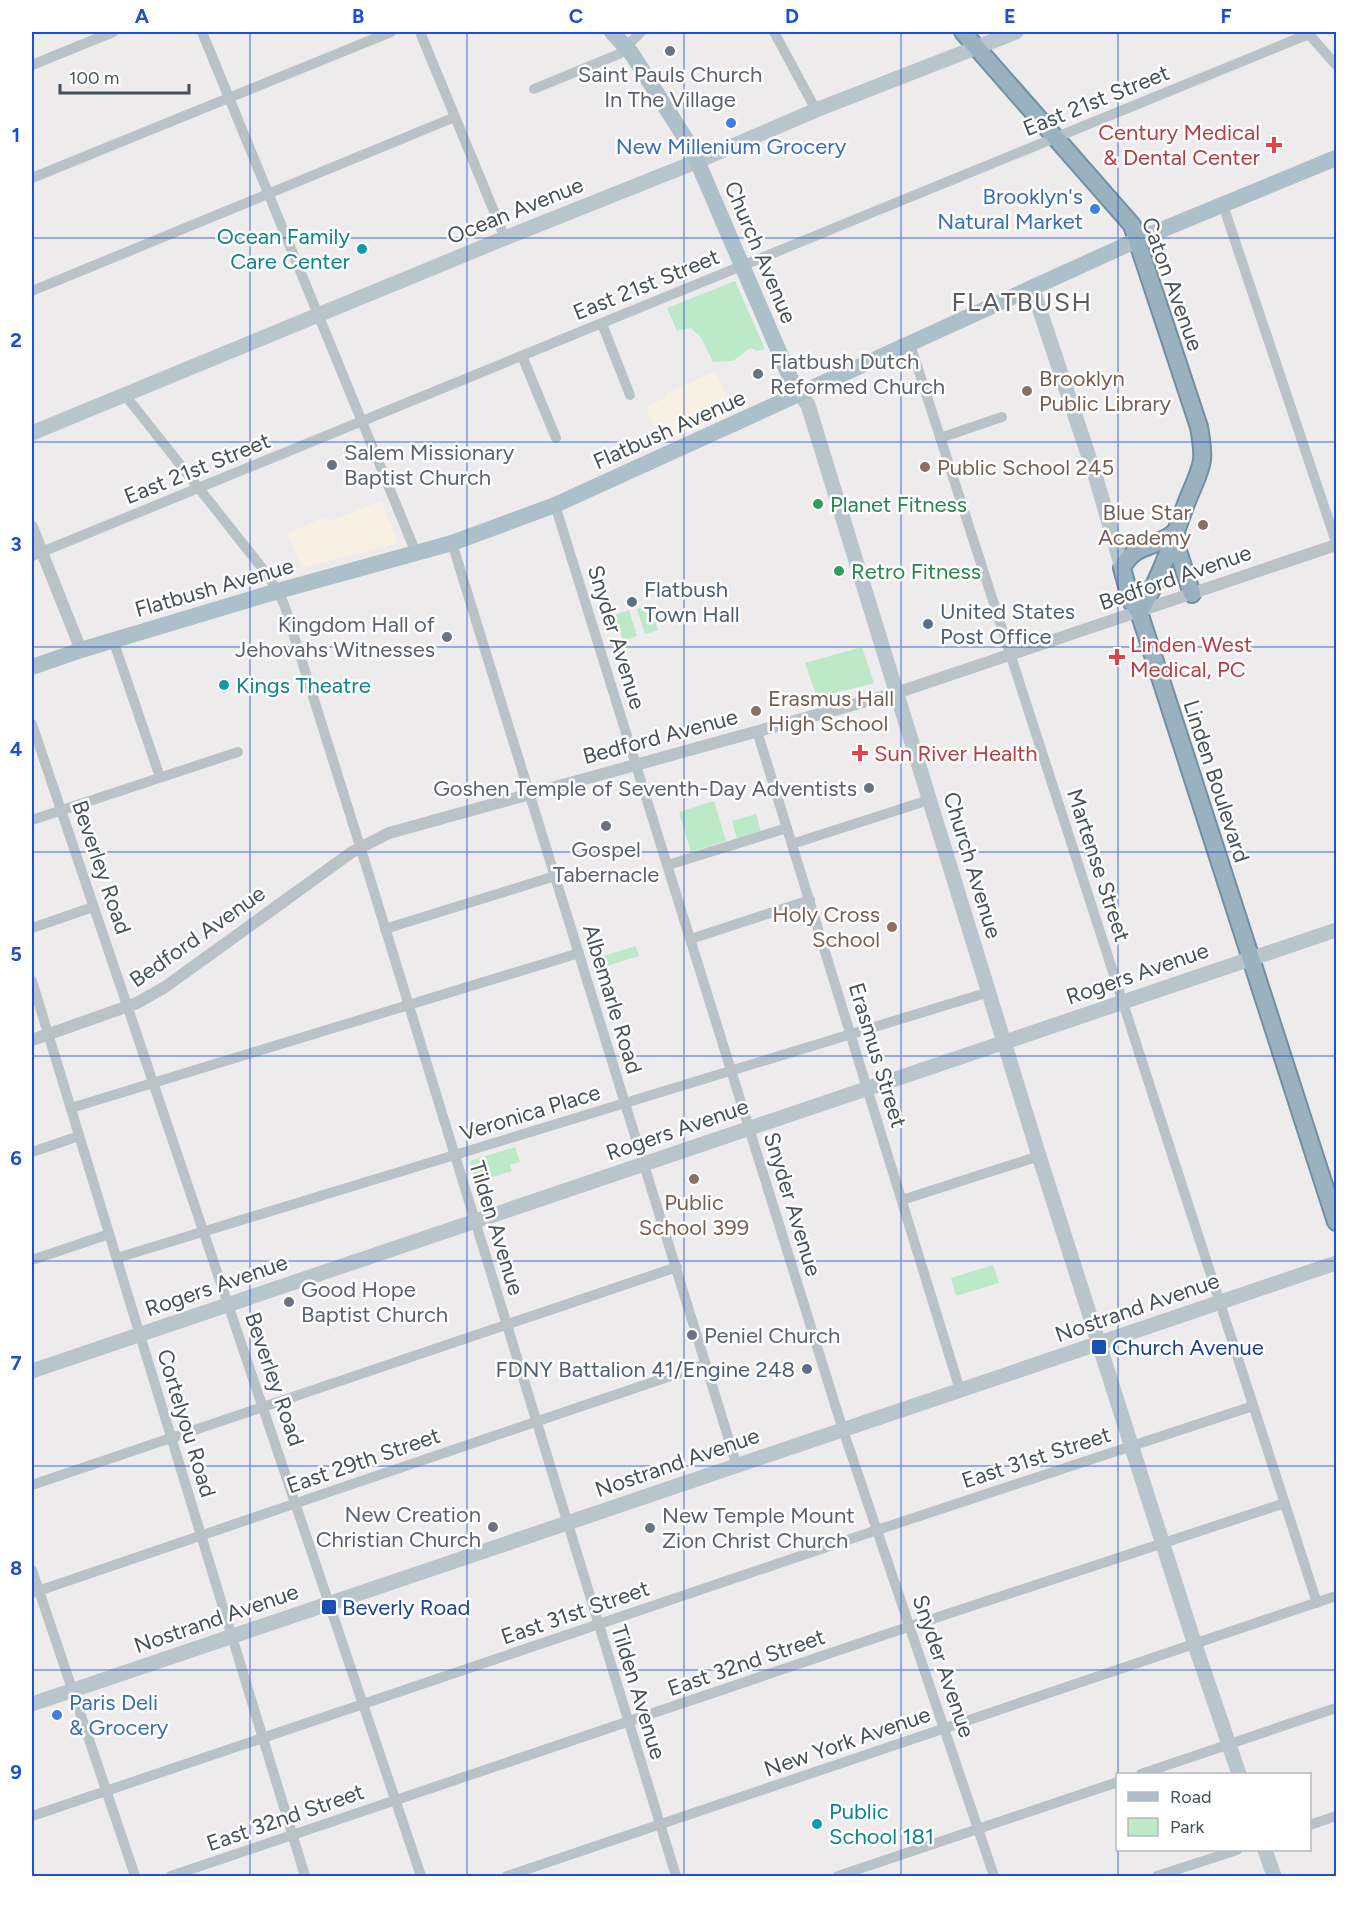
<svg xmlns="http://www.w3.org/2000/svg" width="1368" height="1908" font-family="Figtree,sans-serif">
<rect width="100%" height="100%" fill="#eeebec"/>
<g fill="#f9f0e4">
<path d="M715 371 733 412 662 444 646 407 667 397 666 394Z"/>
<path d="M381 501 398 543 302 568 287 533 326 517 328 522Z"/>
</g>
<g fill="#bce9c7">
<path d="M735 281 765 349 757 351 750 348 733 361 713 362 702 339 691 328 677 331 667 308Z"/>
<path d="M650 604 658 630 645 634 637 609Z"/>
<path d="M629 610 637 636 623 641 615 615Z"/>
<path d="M862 647 874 683 819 697 815 692 805 663Z"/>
<path d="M714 801 726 841 691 852 679 812Z"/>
<path d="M756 814 761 832 737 839 732 821Z"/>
<path d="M636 946 639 956 596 969 593 959Z"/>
<path d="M515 1147 520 1162 510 1165 512 1171 476 1182 470 1161Z"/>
<path d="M993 1265 999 1283 956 1296 951 1278Z"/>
</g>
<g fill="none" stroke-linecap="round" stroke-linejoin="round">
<g stroke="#7290a2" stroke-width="20">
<g id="trunk">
<path d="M963 32 1132 225 1199 427C1201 438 1203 449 1202 460 1200 474 1191 490 1186 504 1172 541 1161 578 1139 612"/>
<path d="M1175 532C1155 550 1135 542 1122 568L1131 601 1139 612 1336 1222"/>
<path d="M1176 536 1177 548 1192 594"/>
</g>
</g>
<g stroke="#b8c2c7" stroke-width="10">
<path d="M202 32 416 553"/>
<path d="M420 32 505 238"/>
<path d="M774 32 816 110"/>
<path d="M1307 32 1336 65"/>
<path d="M32 65 113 32"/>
<path d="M534 89 619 54 641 32"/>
<path d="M32 178 391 32"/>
<path d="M1223 205 1336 542"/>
<path d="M32 291 455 117"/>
<path d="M602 324 630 395"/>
<path d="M910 344 1317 1603"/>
<path d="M522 356 556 438"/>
<path d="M125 395 270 578 284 604 364 859 676 1876"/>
<path d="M940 438 1002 417"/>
<path d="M555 505 843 1430 994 1876"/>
<path d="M452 543 737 1466"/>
<path d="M32 556 1309 34"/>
<path d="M113 640 160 777"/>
<path d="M32 724 421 1876"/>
<path d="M757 731 960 1390"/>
<path d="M32 820 238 752"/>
<path d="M792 844 929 800"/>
<path d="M668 865 787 828"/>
<path d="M32 928 93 907"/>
<path d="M385 929 555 876"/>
<path d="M691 939 810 900"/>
<path d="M32 981 305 1876"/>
<path d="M71 1108 579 953"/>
<path d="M32 1152 79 1136"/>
<path d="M902 1200 1039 1156"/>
<path d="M117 1258 989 992"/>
<path d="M32 1260 109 1234"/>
<path d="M32 1485 677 1267"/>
<path d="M32 1570 135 1876"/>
<path d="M32 1593 706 1364"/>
<path d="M1141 1774 1336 1708"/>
<path d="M32 1816 877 1530 1253 1406"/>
<path d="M1310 1825 1336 1816"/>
<path d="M171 1876 899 1630 1285 1503"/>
<path d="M507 1876 1336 1596"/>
<path d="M838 1876 1118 1782"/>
<path d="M1157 1876 1237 1850"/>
</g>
<g stroke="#b8c2c7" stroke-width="12">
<path d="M32 527 81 650"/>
<path d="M32 1040 137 1003 165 987 352 852 389 833 896 693 1336 545"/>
</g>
<g stroke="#b8c5cc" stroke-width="15">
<path d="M1032 287 1096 478 1122 568"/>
<path d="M800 394 808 405 1039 1156 1195 1645 1239 1774"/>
<path d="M32 433 505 238 698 161 816 110 1016 32"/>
<path d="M32 1371 1336 930"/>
<path d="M32 1704 1336 1263"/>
<path d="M1265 1850 1274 1876"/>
</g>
<g stroke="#adbfc8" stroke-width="16">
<path d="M612 32 632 54 692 149 792 382 800 394"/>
<path d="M32 667 81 650 278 591 452 543 555 505 1137 240 1336 158"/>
</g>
<use href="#trunk" stroke="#9ab2c0" stroke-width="16"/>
</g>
<path fill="none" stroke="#1d4ed8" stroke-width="1.5" stroke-opacity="0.55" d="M250 32V1876M467 32V1876M684 32V1876M901 32V1876M1118 32V1774M32 238H1336M32 442H1336M32 647H1336M32 852H1336M32 1056H1336M32 1261H1336M32 1466H1336M32 1670H1336M1118 1850V1876"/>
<g fill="#6b7280" stroke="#fff" stroke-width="2">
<circle cx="670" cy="51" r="6"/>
<circle cx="758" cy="374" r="6"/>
<circle cx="332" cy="465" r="6"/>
<circle cx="447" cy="637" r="6"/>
<circle cx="869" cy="788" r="6"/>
<circle cx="606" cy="826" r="6"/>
<circle cx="289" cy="1302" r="6"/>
<circle cx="692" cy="1335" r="6"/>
<circle cx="493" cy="1527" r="6"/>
<circle cx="650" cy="1528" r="6"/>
</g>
<g fill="#3f7fe0" stroke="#fff" stroke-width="2">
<circle cx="731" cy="123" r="6"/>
<circle cx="1095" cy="209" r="6"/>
<circle cx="57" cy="1715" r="6"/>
</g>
<g fill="#e0444e" stroke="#fff" stroke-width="2">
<path d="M1271 136h6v6h6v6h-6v6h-6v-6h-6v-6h6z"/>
<path d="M1114 648h6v6h6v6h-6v6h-6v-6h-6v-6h6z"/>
<path d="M857 744h6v6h6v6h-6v6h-6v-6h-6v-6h6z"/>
</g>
<g fill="#0f9aa8" stroke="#fff" stroke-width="2">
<circle cx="362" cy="249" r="6"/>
<circle cx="224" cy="685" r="6"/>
<circle cx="817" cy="1824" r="6"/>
</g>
<g fill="#8d6e63" stroke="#fff" stroke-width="2">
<circle cx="1027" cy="391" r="6"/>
<circle cx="925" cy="467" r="6"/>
<circle cx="1203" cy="525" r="6"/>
<circle cx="756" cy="711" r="6"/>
<circle cx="892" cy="927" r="6"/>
<circle cx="694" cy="1179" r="6"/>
</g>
<g fill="#2e9e5b" stroke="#fff" stroke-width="2">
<circle cx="818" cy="504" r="6"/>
<circle cx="839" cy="571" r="6"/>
</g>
<g fill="#5c6f8a" stroke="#fff" stroke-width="2">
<circle cx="632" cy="602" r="6"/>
<circle cx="928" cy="624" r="6"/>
<circle cx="807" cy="1369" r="6"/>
</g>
<g fill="#1a4fb4" stroke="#fff" stroke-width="2">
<rect x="1091" y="1339" width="16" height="16" rx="3"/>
<rect x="321" y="1599" width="16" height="16" rx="3"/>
</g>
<g text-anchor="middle" stroke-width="5" stroke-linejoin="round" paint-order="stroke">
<g font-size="22" fill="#5b616d" stroke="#fff" text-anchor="start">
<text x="670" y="82" text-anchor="middle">Saint Pauls Church<tspan x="670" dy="25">In The Village</tspan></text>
<text x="770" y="369">Flatbush Dutch<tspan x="770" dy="25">Reformed Church</tspan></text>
<text x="344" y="460">Salem Missionary<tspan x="344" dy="25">Baptist Church</tspan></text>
<text x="435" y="632" text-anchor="end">Kingdom Hall of<tspan x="435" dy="25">Jehovahs Witnesses</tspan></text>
<text x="857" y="796" text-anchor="end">Goshen Temple of Seventh-Day Adventists</text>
<text x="606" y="857" text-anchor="middle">Gospel<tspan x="606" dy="25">Tabernacle</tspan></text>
<text x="301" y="1297">Good Hope<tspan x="301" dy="25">Baptist Church</tspan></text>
<text x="704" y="1343">Peniel Church</text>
<text x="481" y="1522" text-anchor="end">New Creation<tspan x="481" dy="25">Christian Church</tspan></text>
<text x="662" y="1523">New Temple Mount<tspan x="662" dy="25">Zion Christ Church</tspan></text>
</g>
<g font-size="22" fill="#465157" stroke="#fff">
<text transform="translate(1096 100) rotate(-22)" y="8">East 21st Street</text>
<text transform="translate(515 210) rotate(-22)" y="8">Ocean Avenue</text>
<text transform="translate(761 252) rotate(67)" y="8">Church Avenue</text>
<text transform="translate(646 284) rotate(-22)" y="8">East 21st Street</text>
<text transform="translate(1173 284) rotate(70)" y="8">Caton Avenue</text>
<text transform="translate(669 429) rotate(-24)" y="8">Flatbush Avenue</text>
<text transform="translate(197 468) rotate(-22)" y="8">East 21st Street</text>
<text transform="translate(1175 577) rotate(-19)" y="8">Bedford Avenue</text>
<text transform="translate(214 587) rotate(-16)" y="8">Flatbush Avenue</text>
<text transform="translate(617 637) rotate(73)" y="8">Snyder Avenue</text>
<text transform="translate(660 736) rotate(-15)" y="8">Bedford Avenue</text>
<text transform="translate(1217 781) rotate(72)" y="8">Linden Boulevard</text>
<text transform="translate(973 865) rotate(73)" y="8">Church Avenue</text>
<text transform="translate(1099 865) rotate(72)" y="8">Martense Street</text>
<text transform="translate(102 867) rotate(71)" y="8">Beverley Road</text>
<text transform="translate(197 936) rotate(-35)" y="8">Bedford Avenue</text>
<text transform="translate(1137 973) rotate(-19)" y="8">Rogers Avenue</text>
<text transform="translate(613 999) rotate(73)" y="8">Albemarle Road</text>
<text transform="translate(878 1055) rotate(73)" y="8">Erasmus Street</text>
<text transform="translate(530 1112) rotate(-17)" y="8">Veronica Place</text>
<text transform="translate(677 1129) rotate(-19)" y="8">Rogers Avenue</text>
<text transform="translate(793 1204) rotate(73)" y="8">Snyder Avenue</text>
<text transform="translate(497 1228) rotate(73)" y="8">Tilden Avenue</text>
<text transform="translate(216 1285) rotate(-19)" y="8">Rogers Avenue</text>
<text transform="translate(1137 1307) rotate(-19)" y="8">Nostrand Avenue</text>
<text transform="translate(275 1379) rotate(71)" y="8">Beverley Road</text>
<text transform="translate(187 1423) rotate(73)" y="8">Cortelyou Road</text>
<text transform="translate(1036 1457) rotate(-18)" y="8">East 31st Street</text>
<text transform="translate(363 1460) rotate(-19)" y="8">East 29th Street</text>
<text transform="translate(677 1462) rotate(-19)" y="8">Nostrand Avenue</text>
<text transform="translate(575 1612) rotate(-19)" y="8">East 31st Street</text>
<text transform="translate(216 1618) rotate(-19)" y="8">Nostrand Avenue</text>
<text transform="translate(746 1662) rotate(-19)" y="8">East 32nd Street</text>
<text transform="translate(944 1666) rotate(71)" y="8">Snyder Avenue</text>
<text transform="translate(639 1692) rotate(73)" y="8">Tilden Avenue</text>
<text transform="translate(847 1741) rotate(-19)" y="8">New York Avenue</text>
<text transform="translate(285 1817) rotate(-19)" y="8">East 32nd Street</text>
</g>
<g font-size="22" fill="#be3a42" stroke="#fff" text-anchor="start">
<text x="1260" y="140" text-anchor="end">Century Medical<tspan x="1260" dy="25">&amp; Dental Center</tspan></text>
<text x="1130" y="652">Linden West<tspan x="1130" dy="25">Medical, PC</tspan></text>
<text x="874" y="761">Sun River Health</text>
</g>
<g font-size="22" fill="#366cbe" stroke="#fff">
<text x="731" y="154">New Millenium Grocery</text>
<text x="1083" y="204" text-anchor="end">Brooklyn's<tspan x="1083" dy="25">Natural Market</tspan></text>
<text x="69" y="1710" text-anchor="start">Paris Deli<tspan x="69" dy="25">&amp; Grocery</tspan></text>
</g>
<g font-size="22" fill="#0d838f" stroke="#fff" text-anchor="start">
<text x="350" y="244" text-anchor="end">Ocean Family<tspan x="350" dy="25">Care Center</tspan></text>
<text x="236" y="693">Kings Theatre</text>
<text x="829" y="1819">Public<tspan x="829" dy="25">School 181</tspan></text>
</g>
<g font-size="22" fill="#785e54" stroke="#fff" text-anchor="start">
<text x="1039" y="386">Brooklyn<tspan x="1039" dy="25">Public Library</tspan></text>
<text x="937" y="475">Public School 245</text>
<text x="1191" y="520" text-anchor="end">Blue Star<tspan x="1191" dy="25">Academy</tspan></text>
<text x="768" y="706">Erasmus Hall<tspan x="768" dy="25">High School</tspan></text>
<text x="880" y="922" text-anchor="end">Holy Cross<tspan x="880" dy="25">School</tspan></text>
<text x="694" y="1210" text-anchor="middle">Public<tspan x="694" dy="25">School 399</tspan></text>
</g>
<g font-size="22" fill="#27864d" stroke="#fff" text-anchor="start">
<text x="830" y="512">Planet Fitness</text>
<text x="851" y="579">Retro Fitness</text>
</g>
<g font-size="22" fill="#4e5e75" stroke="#fff" text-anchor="start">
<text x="644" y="597">Flatbush<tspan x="644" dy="25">Town Hall</tspan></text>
<text x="940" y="619">United States<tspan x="940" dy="25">Post Office</tspan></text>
<text x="795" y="1377" text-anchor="end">FDNY Battalion 41/Engine 248</text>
</g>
<g font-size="22" fill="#164399" stroke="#fff" text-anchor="start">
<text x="1112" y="1355">Church Avenue</text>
<text x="342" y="1615">Beverly Road</text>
</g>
<g font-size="26" letter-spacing="1.5" fill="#595d60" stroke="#fff">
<text x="1022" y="311">FLATBUSH</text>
</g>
</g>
<rect width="1368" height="1908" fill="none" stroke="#ffffff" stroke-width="66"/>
<rect x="1116" y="1773" width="195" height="78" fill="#ffffff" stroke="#b5b9bc" stroke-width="1.5"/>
<rect x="1128" y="1792" width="30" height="9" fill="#adbfc8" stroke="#b5b9bc" stroke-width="1.5"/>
<text x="1170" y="1803" font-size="18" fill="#465157">Road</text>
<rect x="1128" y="1818" width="30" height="18" fill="#bce9c7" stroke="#b5b9bc" stroke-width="1.5"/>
<text x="1170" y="1833" font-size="18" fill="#465157">Park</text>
<path d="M60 84v9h129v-9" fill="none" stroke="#465157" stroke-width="3"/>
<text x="69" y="84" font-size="18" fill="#465157" stroke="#ffffff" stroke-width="4.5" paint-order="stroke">100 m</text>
<rect x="33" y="33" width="1302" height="1842" fill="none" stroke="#1d4ed8" stroke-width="2"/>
<g font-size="20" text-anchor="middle" font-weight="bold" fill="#1d4ed8">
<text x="142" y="23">A</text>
<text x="358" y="23">B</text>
<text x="576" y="23">C</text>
<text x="792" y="23">D</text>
<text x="1010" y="23">E</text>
<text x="1226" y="23">F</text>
<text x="16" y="142">1</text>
<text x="16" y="347">2</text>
<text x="16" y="551">3</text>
<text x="16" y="756">4</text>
<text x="16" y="961">5</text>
<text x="16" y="1165">6</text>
<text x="16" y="1370">7</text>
<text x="16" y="1575">8</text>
<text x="16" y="1779">9</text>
</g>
</svg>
